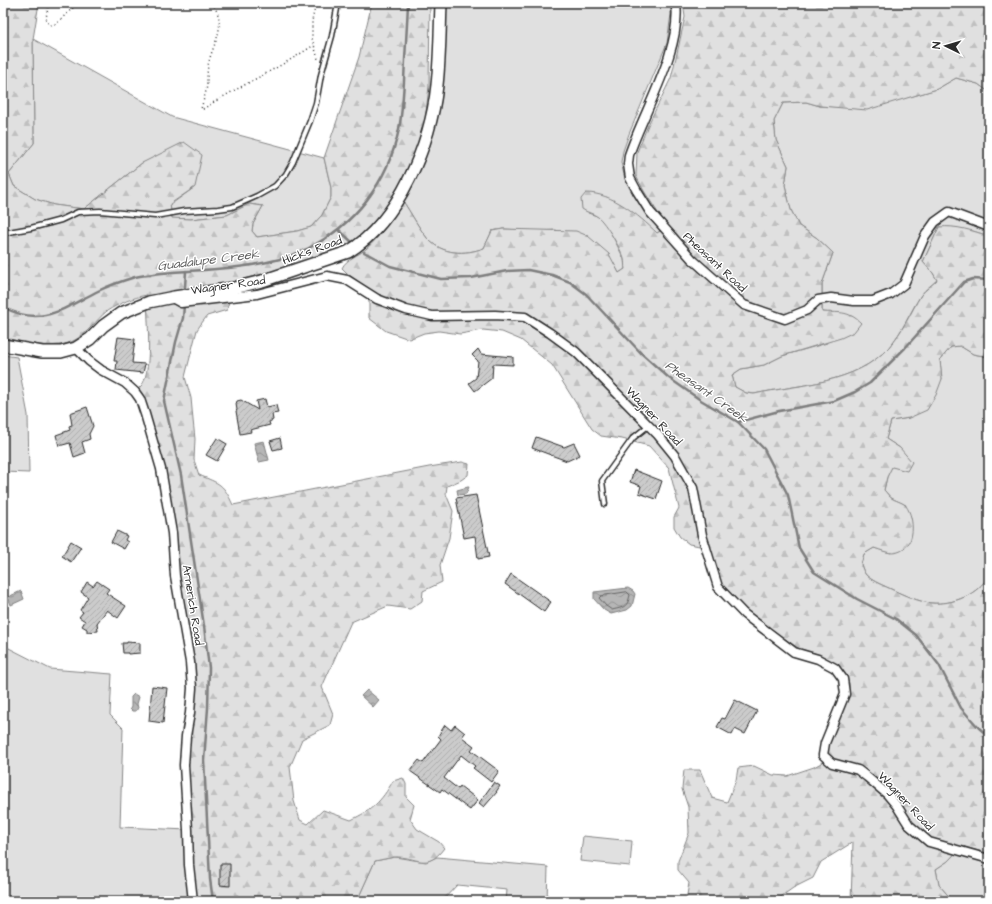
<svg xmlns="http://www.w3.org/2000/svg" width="992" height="904" font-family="'Architects Daughter',sans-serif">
<defs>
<pattern id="forest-firs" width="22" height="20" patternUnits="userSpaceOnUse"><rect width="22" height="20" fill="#e0e0e0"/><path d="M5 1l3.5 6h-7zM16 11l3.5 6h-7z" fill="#c0c0c0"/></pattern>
<pattern id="water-waves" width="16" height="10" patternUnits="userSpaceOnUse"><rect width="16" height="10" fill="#b6b6b6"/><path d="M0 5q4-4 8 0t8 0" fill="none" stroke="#949494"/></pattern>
<pattern id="building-hatch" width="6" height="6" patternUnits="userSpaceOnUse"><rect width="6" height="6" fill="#cbcbcb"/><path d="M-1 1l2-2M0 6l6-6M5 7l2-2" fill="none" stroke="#aeaeae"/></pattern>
</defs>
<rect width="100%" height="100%" fill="#fff"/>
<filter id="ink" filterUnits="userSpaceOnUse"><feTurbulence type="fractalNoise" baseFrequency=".025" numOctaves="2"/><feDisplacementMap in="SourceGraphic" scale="8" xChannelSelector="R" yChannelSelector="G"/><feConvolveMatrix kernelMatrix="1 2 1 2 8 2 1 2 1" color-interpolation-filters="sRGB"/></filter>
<g filter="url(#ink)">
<g fill="#e0e0e0" stroke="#868686">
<path d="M446 3H670L671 14 667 43 629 134 623 151 621 162 625 179 660 231 657 233 633 213 606 197 588 213 597 216 602 220 609 229 624 259 625 269 619 273 614 264 556 230 541 231 503 229 492 231 484 248C465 255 442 255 427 238 418 227 411 213 403 201 424 166 439 126 443 86 445 58 445 31 446 3Z"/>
<path d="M33 39 172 117 324 158 331 188V197L322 215 311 227 297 231 257 237 252 231 253 224 263 206 249 204 227 215 191 219H172L170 205 195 187 142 163 84 209 54 205 35 199 14 186 9 174 34 143Z"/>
<path d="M956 78 978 84 989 92V236L973 231 939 227 923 262 933 273 937 280C932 285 925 289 921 295 910 312 903 331 889 347 856 384 800 384 754 394L746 393 735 387 732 375 741 369 764 365 782 356 827 343 833 313 822 312V284L833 253 817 238 799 226 791 210 785 185 788 166 776 140 774 121 783 103 806 102 820 106 841 107 913 96 937 89Z"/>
<path d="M960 346 973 354 989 357V575C978 595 953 605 931 603 919 602 904 595 893 590 885 586 873 582 866 575 864 573 862 568 861 564L864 554 874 548 891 553 906 505 891 498 884 490 887 477 900 448 886 439 891 421 909 418 942 379 940 360 951 347Z"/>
<path d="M3 355 17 357 28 415 29 473 3 472Z"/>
<path d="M3 645 50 669 112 674 110 715 123 728 120 827 188 830 193 901H3Z"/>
<path d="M583 836 632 841 630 866 580 861Z"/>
<path d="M962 846 989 854V901H953L939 885 936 869 948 861Z"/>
<path d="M395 857 426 862 437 857 548 867 547 901H506L507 890 457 885 442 901H357L375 861Z"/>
</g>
<g fill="url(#forest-firs)" stroke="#868686">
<path d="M3 3H39L33 39 34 143 9 174 14 186 35 199 54 205 84 209 142 163 184 142 202 155 195 187 170 204 172 218 191 219 227 215 249 204 263 206 253 224 252 231 257 237 297 231 311 227 322 215 331 197V188L324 158 359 57 372 3H430L429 86 425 122 414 161 387 206 356 242 339 251 289 268 234 281 227 310 207 316 201 324 197 330 187 369 185 377 191 398 193 420 195 439 194 460 199 475C220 484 223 483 233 505L429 467 462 462 469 464 468 475 461 480 447 486 446 494 453 511 449 538 440 565 442 582 423 591 422 601 410 609 388 606 351 622 322 687 333 714 330 725 302 739 290 767 294 801 300 820 308 824 323 810 351 820C372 810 381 802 393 781L403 778 406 784V797L414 805 410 819 417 829 439 842 444 848C426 872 418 856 394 857 388 858 381 860 375 861L357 901H193L184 765 192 688 161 469 135 392C137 390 140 387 142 385 153 367 147 317 147 295 134 297 118 304 107 311 96 320 88 333 75 340 56 351 23 343 3 337Z"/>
<path d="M683 3H989V92L978 84 956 78 937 89 867 110 820 106 806 102 783 103 774 121 776 140 788 166 785 185 791 210 799 226 817 238 833 253 822 284V312C838 313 848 310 861 323L854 332 841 338 782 356 764 365 741 369 732 375 735 387 746 393 754 394C800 384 856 384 889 347 903 331 911 312 921 295 925 290 932 285 937 280L933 273 923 262 939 227C956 225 973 231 989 236V357L973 354 960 346 951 347 940 360 942 379 936 395 927 410 909 418 891 421 886 439 900 448 912 462 907 471 892 467 887 477 884 490C887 493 889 497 893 499 897 501 904 503 906 506 915 518 916 547 898 552 891 555 881 550 874 548L864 554 861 564C862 568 864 573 866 575 873 582 885 586 893 590 904 595 919 602 931 603 953 605 978 595 989 575V854L962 846 948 861 936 869 939 885 953 901H851L853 842 821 862 813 878 793 888 775 901H686L689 883 678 870V861L689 833 688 807 682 789 684 770H700L712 798 727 802 736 780 738 768 754 766 773 775 787 776 814 767 821 763 827 755 829 745 849 694V683L846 676 838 666 820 655 798 648 746 611 722 586 710 548 689 544 680 537 674 527V517L679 508 669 468 649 446 622 439 601 436 592 429 552 365 521 340 502 332 483 330 460 334 439 331 424 333 409 339 386 331 369 318V289L348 274 342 268C346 259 359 255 366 249 381 236 393 217 403 201 411 213 418 227 427 238 442 255 465 255 484 248L492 231 503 229 576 231 588 236 609 254 619 273 625 269C624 266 625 262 624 259 622 251 605 222 598 217 593 213 587 213 582 209L581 199 586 193C613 193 638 215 657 233L667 227 644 191 636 176 637 152 648 125 671 78 678 49 685 17Z"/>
</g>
<g fill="url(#water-waves)" stroke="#7e7e7e">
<path d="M264 441 269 460 259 462 254 443Z"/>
<path d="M468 487H469L466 494 458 495 457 490Z"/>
<path d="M628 588 633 591 635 594 632 606 627 610 611 614 604 610 594 599V592Z"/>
<path d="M21 591 24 599 11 605 8 597Z"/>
<path d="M367 690 379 700 373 707 361 696Z"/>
<path d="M134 694 139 697 137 704 138 708 136 711H132L130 709 131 707V697Z"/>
</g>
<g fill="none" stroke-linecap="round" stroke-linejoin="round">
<path stroke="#636363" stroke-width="1" d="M627 592 630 595C627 608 624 607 612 610L606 606 599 598 601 596Z"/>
<g stroke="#7e7e7e" stroke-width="2.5">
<path d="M339 230 353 243"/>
<path d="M364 252 390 266 441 279 471 278 507 271 528 270 552 275 570 282 586 294 641 353 669 378 699 399 738 422 764 449 788 495 799 548 814 572 857 599 896 619 916 635 939 665 961 708 978 727 989 737"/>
<path d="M185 287 186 271"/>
<path d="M184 305 183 318 176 342 164 401 181 475 204 626 209 668 208 708 204 760 210 879 213 901"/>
<path d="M3 307C42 328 64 308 98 291 110 285 122 281 135 277 144 275 153 274 162 273 192 270 222 270 252 265 270 262 290 257 307 249 355 225 388 182 399 129 402 114 403 97 404 81 405 55 407 29 408 3"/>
<path d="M738 422 779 411 834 401 855 392 870 383 905 348 964 282 973 279 989 280"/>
</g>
</g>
<g fill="url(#building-hatch)" stroke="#2b2b2b">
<path d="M118 337 135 339 132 363 145 364 143 373 116 370 117 361H114Z"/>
<path d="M478 349 481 354 513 357V365L493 364 492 378 475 391 469 383 476 378 478 361 472 355Z"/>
<path d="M265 399 267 407 276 405 278 413 272 414 273 420 269 422 270 425 250 430 251 432 240 434 236 411 237 410 236 404 237 401 241 400 258 410 256 401Z"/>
<path d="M87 407 93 426 89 434 90 439 82 442 85 453 74 457 70 443 59 446 56 435 70 430 69 426 72 425 70 413Z"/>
<path d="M536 437 564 447 574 443 580 455 567 461 532 448Z"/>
<path d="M217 438 227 444 217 461 206 455Z"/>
<path d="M280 438 282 448 273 450 270 441Z"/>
<path d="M634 470 662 481 656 499 639 493 641 486 630 482Z"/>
<path d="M476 495 489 557 478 559 475 536 464 538 456 498Z"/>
<path d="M117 531 127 536 125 540 128 542 124 549 111 542Z"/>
<path d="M71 541 81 547 71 562 62 556Z"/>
<path d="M511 574 551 602 544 612 505 584Z"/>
<path d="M97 581 109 589 106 593 126 606 118 618 107 610 97 623 98 631 87 632V629L82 626 85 621 79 617 83 612 80 610 88 597 81 592 87 582 93 586Z"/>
<path d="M127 642 140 643V653L128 654V653H123L122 643H127Z"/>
<path d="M152 686 167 688 163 723 149 721Z"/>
<path d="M735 700 757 711 745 734 735 729 732 735 717 727 722 718 725 719Z"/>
<path d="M445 725 451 730 455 725 465 733 462 737 474 746 471 750 499 771 491 782 473 768 475 766 461 755 444 778 458 789 460 786 478 800 470 810 442 789 440 792 410 771 419 760 423 763 441 739 438 736Z"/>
<path d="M494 782 500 786 496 792H497L484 807 479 803Z"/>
<path d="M220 864H230V886L220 885Z"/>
</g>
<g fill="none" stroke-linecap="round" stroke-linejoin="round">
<g stroke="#2b2b2b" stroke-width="7">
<g id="service">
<path d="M3 233 31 228 61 220 78 212 100 211 155 216 184 211 218 209 232 207 257 196 275 186 286 174 293 162 310 121 316 103 321 75 332 36 338 3"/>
<path d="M605 504 602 481 633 438 648 426"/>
</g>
</g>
<g stroke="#2b2b2b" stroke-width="11">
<g id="minor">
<path d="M676 3C682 50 644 110 629 155L628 164 630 178 637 191 650 212 692 259 744 305 785 319 807 310 818 300 831 298 854 301H873L891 294 904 284 925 236 935 222 949 212 989 227"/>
<path d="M172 298 181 303 257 294 327 276 347 280 377 299 406 310 432 316 495 315 525 317 550 333 576 352 602 378 658 435 675 456 693 488 702 535 718 587 744 614 794 652 818 659 835 668 843 679 845 694 825 743 823 755 832 763 858 770 867 777 887 794 897 806 909 825 929 842 989 859"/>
<path d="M76 348 89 361 101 370 125 383 135 392 140 399 145 414 161 469 172 533 175 576 190 662 192 688 190 713 186 736 184 765 188 830 189 865 193 901"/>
</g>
</g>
<g stroke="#2b2b2b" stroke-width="14">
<path id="tertiary" d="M3 345 42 352H61L76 348 90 339 103 326 121 313 149 302 174 297 234 288 262 281 348 252C399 221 431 143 437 85 440 58 440 30 441 3"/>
</g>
<g stroke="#2b2b2b" stroke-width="1.5" stroke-dasharray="1 3" stroke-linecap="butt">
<path d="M49 3 46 18 47 22 51 25 56 24 78 3"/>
<path d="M212 3C229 27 212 43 208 66 207 72 207 78 207 85 206 93 203 101 201 109H203C239 86 278 69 314 45"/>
<path d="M316 3 312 21V38L318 59"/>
</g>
<use href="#service" stroke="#fff" stroke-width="4"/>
<use href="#minor" stroke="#fff" stroke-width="8"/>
<use href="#tertiary" stroke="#fff" stroke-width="11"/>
</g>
</g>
<g text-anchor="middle" stroke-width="3" stroke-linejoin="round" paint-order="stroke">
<g font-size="12" fill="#2b2b2b" stroke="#fff">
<text transform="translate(312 250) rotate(-20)" y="4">Hicks Road</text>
<text transform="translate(715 262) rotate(43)" y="4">Pheasant Road</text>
<text transform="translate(228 285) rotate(-8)" y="4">Wagner Road</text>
<text transform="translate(654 416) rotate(47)" y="4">Wagner Road</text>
<text transform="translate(193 605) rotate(81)" y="4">Arnerich Road</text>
<text transform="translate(906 801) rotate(47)" y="4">Wagner Road</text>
</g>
<g font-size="13" font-style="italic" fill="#5c5c5c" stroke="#fff">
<text transform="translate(208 259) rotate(-7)" y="5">Guadalupe Creek</text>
<text transform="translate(707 391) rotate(35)" y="5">Pheasant Creek</text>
</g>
</g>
<rect width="992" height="904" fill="none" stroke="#fff" stroke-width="16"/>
<rect x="8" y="8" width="976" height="888" fill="none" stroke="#2b2b2b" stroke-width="1.5" filter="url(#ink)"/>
<g transform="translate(946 46) rotate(275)" stroke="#ffffff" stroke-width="3" paint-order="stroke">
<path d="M0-3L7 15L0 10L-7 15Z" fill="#2b2b2b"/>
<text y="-6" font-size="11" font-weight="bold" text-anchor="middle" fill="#2b2b2b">N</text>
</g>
</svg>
